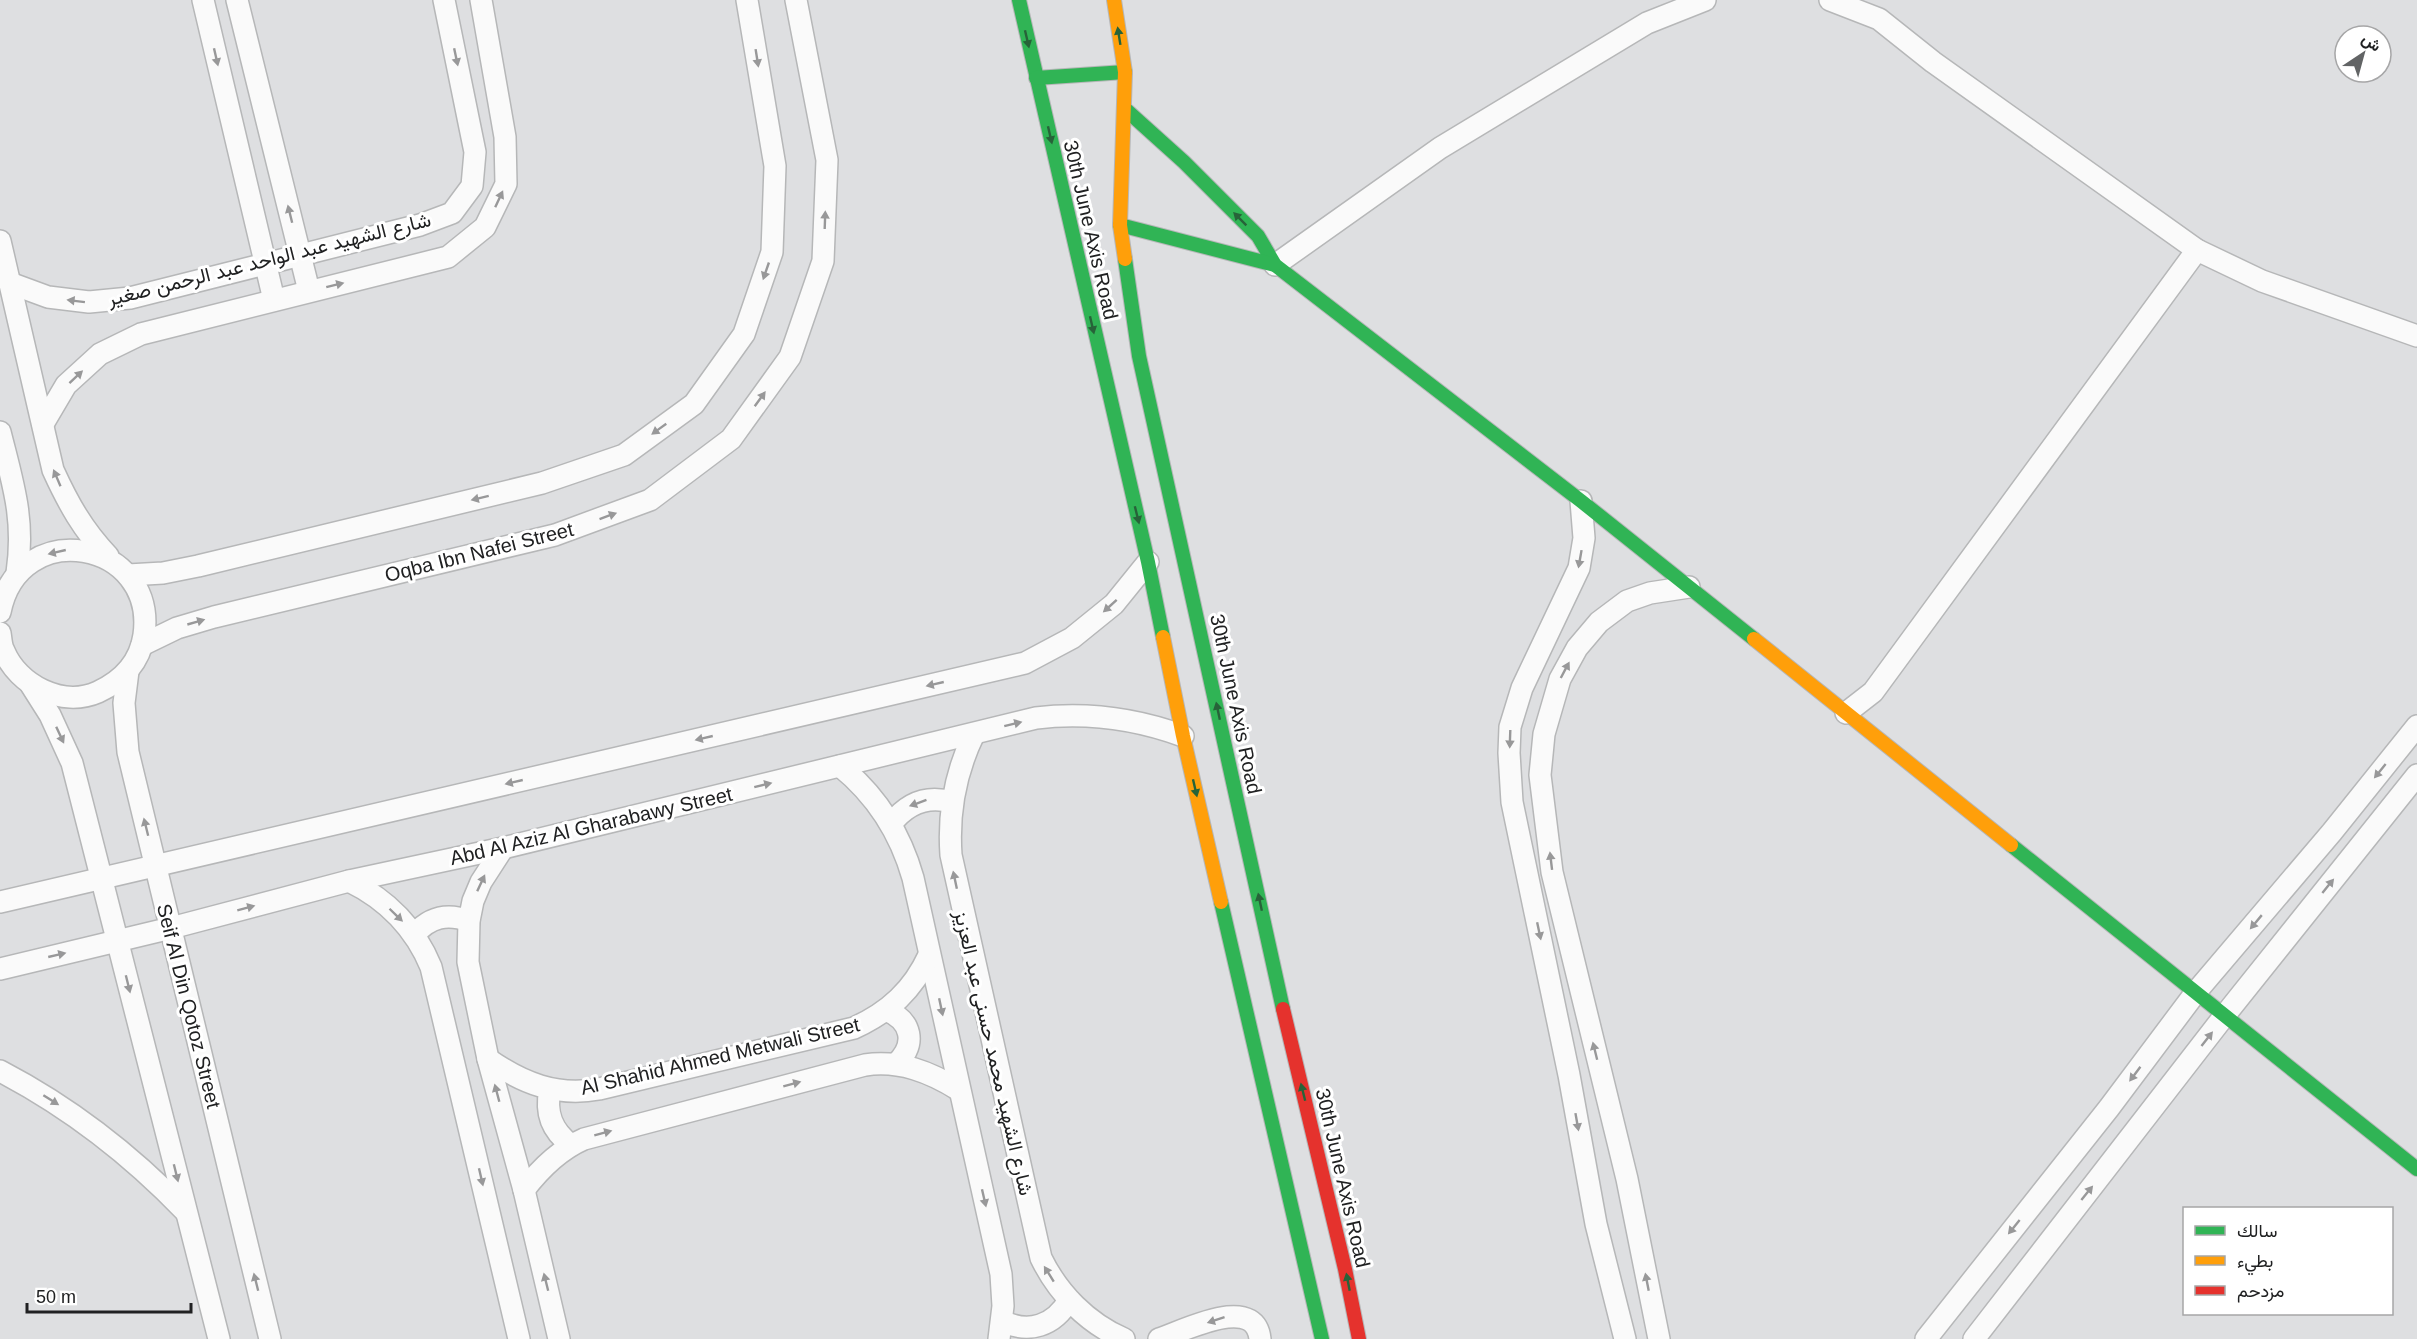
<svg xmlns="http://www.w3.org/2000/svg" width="2417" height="1339" font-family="Helvetica,Vazirmatn,sans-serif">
<rect width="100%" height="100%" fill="#dedfe1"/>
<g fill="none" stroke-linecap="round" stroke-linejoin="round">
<g stroke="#b6b7b8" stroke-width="24">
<g id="street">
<path d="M203 0 274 300"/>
<path d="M237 0 309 291"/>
<path d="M1830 0 1879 19 1933 62 2197 250 2262 281 2417 336"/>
<path d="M0 241 53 470C68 503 83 530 108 556"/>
<path d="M1275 265 1440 148 1647 23 1705 0"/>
<path d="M10 283 48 297 89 302 130 298 420 225 452 213 472 186 475 152 444 0"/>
<path d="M43 424 66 385 100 354 141 334 448 257 485 227 506 184 505 137 481 0"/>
<path d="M0 432C13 484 25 519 17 573"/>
<path d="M1581 501 1584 538 1579 568 1522 688 1510 727 1509 753 1512 802 1569 1075 1596 1224 1625 1339"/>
<path d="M128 575 163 573 198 566 542 483 624 455 694 404 744 334 772 252 775 166 747 0"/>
<path d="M0 612C19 515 157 540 144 635 140 662 122 681 98 692 62 708 18 685 4 651 1 646 1 638 0 633"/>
<path d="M142 645 177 628 214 617 555 535 650 500 731 439 790 357 823 261 827 160 796 0"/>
<path d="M128 671 124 703 128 752 270 1339"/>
<path d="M31 685 50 715 72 763 219 1339"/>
<path d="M1846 713 1873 692 2197 250"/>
<path d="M974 734C955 773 948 812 951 855L1041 1258C1058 1293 1087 1323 1124 1339"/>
<path d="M840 766C877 796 900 832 913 878L1001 1274 1003 1306 999 1339"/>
<path d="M891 824C907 803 927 795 952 802"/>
<path d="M503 848 481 882 473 901 469 921 468 962 488 1059 524 1190 559 1339"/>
<path d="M349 881C386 899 415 928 431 967L519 1339"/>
<path d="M0 902 1025 663 1072 638 1114 604 1148 562"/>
<path d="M415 934C430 917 447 913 469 921"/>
<path d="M0 969 171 928 349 881 503 848 1036 718C1087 712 1134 718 1183 736"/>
<path d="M886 1010C912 1021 917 1044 896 1064"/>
<path d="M488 1059C522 1083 557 1097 599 1089L854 1028C889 1012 913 990 929 955"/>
<path d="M0 1071C71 1108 130 1154 185 1211"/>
<path d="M550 1090C545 1113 552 1131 571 1145"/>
<path d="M524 1190C540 1169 559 1150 584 1139L865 1065C900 1060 930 1072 959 1090"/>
<path d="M1002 1321C1029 1334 1054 1326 1069 1300"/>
<path d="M1159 1339C1184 1331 1255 1293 1260 1339"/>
<path d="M1659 1339 1627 1179 1552 872 1540 775 1544 734 1560 679 1577 648 1599 622 1627 601 1650 593 1689 587"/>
<path d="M1926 1339 2109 1108 2196 992 2332 832 2417 726"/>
<path d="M1974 1339 2225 1015 2417 775"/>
</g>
</g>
<g stroke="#b6b7b8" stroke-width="16">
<g id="fast">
<path d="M1019 0 1148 562 1163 637"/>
<path d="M1036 78 1125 72"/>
<path d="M1124 108 1184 162 1258 236 1275 265 1581 501 1754 639"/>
<path d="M1120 225 1275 265"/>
<path d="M1125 259 1139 356 1283 1009"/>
<path d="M2011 845 2417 1169"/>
<path d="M1221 902 1322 1339"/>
</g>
</g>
<g stroke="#b6b7b8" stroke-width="16">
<g id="slow">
<path d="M1114 0 1125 72 1120 225 1125 259"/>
<path d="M1163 637 1183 736 1221 902"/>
<path d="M1754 639 2011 845"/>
</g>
</g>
<g stroke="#b6b7b8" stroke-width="16">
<path id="jam" d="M1283 1009 1345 1269 1359 1339"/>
</g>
<use href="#street" stroke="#fafafa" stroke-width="21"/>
<use href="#fast" stroke="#30b455" stroke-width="14"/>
<use href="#slow" stroke="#ff9f0a" stroke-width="14"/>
<use href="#jam" stroke="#e5322d" stroke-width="14"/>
</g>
<defs><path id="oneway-solid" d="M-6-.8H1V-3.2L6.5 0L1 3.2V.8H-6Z" transform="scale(1.5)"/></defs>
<g fill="#276339">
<use href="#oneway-solid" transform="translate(1119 36) rotate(-99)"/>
<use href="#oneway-solid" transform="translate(1027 39) rotate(77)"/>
<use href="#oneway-solid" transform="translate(1050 135) rotate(77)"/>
<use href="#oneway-solid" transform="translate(1240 219) rotate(-135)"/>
<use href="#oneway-solid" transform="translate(1092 325) rotate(77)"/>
<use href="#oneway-solid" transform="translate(1137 515) rotate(76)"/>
<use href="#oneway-solid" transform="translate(1218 711) rotate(-102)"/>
<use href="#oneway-solid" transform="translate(1195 788) rotate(77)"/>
<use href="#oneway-solid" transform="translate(1260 902) rotate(-102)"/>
<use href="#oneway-solid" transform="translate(1303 1092) rotate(-104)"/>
<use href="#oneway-solid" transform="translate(1348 1282) rotate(-101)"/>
</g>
<g fill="#989899">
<use href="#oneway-solid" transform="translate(216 57) rotate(77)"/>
<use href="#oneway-solid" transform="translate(456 57) rotate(78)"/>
<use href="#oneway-solid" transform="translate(757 58) rotate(81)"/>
<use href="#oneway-solid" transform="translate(499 199) rotate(-65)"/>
<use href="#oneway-solid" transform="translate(290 214) rotate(-104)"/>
<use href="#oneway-solid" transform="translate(825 220) rotate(-88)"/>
<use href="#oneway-solid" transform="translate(766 271) rotate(109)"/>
<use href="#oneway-solid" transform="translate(335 285) rotate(-14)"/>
<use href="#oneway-solid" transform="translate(76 301) rotate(-173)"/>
<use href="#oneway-solid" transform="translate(76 377) rotate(-43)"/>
<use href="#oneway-solid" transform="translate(760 399) rotate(-54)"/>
<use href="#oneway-solid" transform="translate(659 429) rotate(144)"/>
<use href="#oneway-solid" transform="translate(57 478) rotate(-113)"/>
<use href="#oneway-solid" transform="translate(480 498) rotate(166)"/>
<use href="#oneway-solid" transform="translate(608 516) rotate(-20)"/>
<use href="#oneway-solid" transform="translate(57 552) rotate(167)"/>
<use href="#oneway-solid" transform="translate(1580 559) rotate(100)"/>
<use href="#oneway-solid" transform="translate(1110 606) rotate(138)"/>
<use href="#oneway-solid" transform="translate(196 622) rotate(-16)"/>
<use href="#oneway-solid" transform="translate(1565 670) rotate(-62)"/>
<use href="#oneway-solid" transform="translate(935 684) rotate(167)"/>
<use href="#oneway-solid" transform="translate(1013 724) rotate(-14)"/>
<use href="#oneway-solid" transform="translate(60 735) rotate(65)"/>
<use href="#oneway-solid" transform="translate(704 738) rotate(167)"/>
<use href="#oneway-solid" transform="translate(1510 739) rotate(92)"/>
<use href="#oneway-solid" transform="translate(2380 771) rotate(129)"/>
<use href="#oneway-solid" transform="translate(514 782) rotate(167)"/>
<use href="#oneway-solid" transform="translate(763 785) rotate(-14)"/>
<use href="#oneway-solid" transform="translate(918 803) rotate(160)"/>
<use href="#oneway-solid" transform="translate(146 827) rotate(-104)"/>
<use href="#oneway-solid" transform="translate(1551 861) rotate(-97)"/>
<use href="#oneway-solid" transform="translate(955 880) rotate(-102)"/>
<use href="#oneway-solid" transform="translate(481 883) rotate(-65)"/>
<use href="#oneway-solid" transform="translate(2328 886) rotate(-51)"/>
<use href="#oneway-solid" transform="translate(246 908) rotate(-15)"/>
<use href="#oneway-solid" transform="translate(396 915) rotate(44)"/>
<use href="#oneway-solid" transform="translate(2256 922) rotate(130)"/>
<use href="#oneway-solid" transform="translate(1539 931) rotate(78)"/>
<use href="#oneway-solid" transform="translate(57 955) rotate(-13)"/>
<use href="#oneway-solid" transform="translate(128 984) rotate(76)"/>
<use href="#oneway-solid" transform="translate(941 1007) rotate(78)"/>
<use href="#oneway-solid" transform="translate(2207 1039) rotate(-52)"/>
<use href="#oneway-solid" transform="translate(1595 1051) rotate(-104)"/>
<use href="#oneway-solid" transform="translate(2135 1074) rotate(127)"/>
<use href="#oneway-solid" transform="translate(792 1084) rotate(-15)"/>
<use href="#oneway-solid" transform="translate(497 1093) rotate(-105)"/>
<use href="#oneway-solid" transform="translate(51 1100) rotate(32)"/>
<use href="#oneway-solid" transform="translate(1577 1122) rotate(80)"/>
<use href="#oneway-solid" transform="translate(603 1133) rotate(-15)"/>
<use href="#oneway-solid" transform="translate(176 1173) rotate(76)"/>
<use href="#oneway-solid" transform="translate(481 1177) rotate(77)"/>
<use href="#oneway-solid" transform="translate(2087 1193) rotate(-51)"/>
<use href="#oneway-solid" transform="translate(984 1198) rotate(77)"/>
<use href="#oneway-solid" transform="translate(2014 1227) rotate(129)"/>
<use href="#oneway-solid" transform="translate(1049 1274) rotate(-122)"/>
<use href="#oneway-solid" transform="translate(256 1282) rotate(-104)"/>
<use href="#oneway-solid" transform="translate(546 1282) rotate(-104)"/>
<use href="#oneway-solid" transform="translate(1647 1282) rotate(-101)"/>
<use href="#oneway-solid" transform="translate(1216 1320) rotate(162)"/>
</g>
<g text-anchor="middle" stroke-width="6" stroke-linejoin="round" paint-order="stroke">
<g font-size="20" fill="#202122" stroke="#fff">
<text transform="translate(1091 230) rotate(77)" y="7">30th June Axis Road</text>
<text transform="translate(269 259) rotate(-14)" y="7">شارع الشهيد عبد الواحد عبد الرحمن صغير</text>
<text transform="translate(479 552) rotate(-14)" y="7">Oqba Ibn Nafei Street</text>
<text transform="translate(1236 704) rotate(78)" y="7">30th June Axis Road</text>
<text transform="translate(591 826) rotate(-13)" y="7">Abd Al Aziz Al Gharabawy Street</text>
<text transform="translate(189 1006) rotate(76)" y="7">Seif Al Din Qotoz Street</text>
<text transform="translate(994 1053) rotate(77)" y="7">شارع الشهيد محمد حسنى عبد العزيز</text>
<text transform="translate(720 1056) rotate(-13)" y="7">Al Shahid Ahmed Metwali Street</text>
<text transform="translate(1343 1178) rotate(77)" y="7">30th June Axis Road</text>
</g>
</g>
<rect x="2183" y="1207" width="210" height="108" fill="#ffffff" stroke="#a6a6a7" stroke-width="1.5"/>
<rect x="2195" y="1226" width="30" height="9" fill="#30b455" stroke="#a6a6a7" stroke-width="1.5"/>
<text x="2237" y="1237" font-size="18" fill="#202122">سالك</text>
<rect x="2195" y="1256" width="30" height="9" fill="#ff9f0a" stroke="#a6a6a7" stroke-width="1.5"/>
<text x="2237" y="1267" font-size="18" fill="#202122">بطيء</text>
<rect x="2195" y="1286" width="30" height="9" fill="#e5322d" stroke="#a6a6a7" stroke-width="1.5"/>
<text x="2237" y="1297" font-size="18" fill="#202122">مزدحم</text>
<g transform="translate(2363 54) rotate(36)"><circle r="28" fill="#ffffff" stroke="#a6a6a7" stroke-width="1.5"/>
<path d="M0-4.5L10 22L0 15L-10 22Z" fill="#626465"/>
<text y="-9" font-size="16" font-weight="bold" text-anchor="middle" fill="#202122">ش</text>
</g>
<path d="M27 1303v9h164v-9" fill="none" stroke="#202122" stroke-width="3"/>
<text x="36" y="1303" font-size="18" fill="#202122" stroke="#ffffff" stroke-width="4.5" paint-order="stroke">50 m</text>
</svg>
